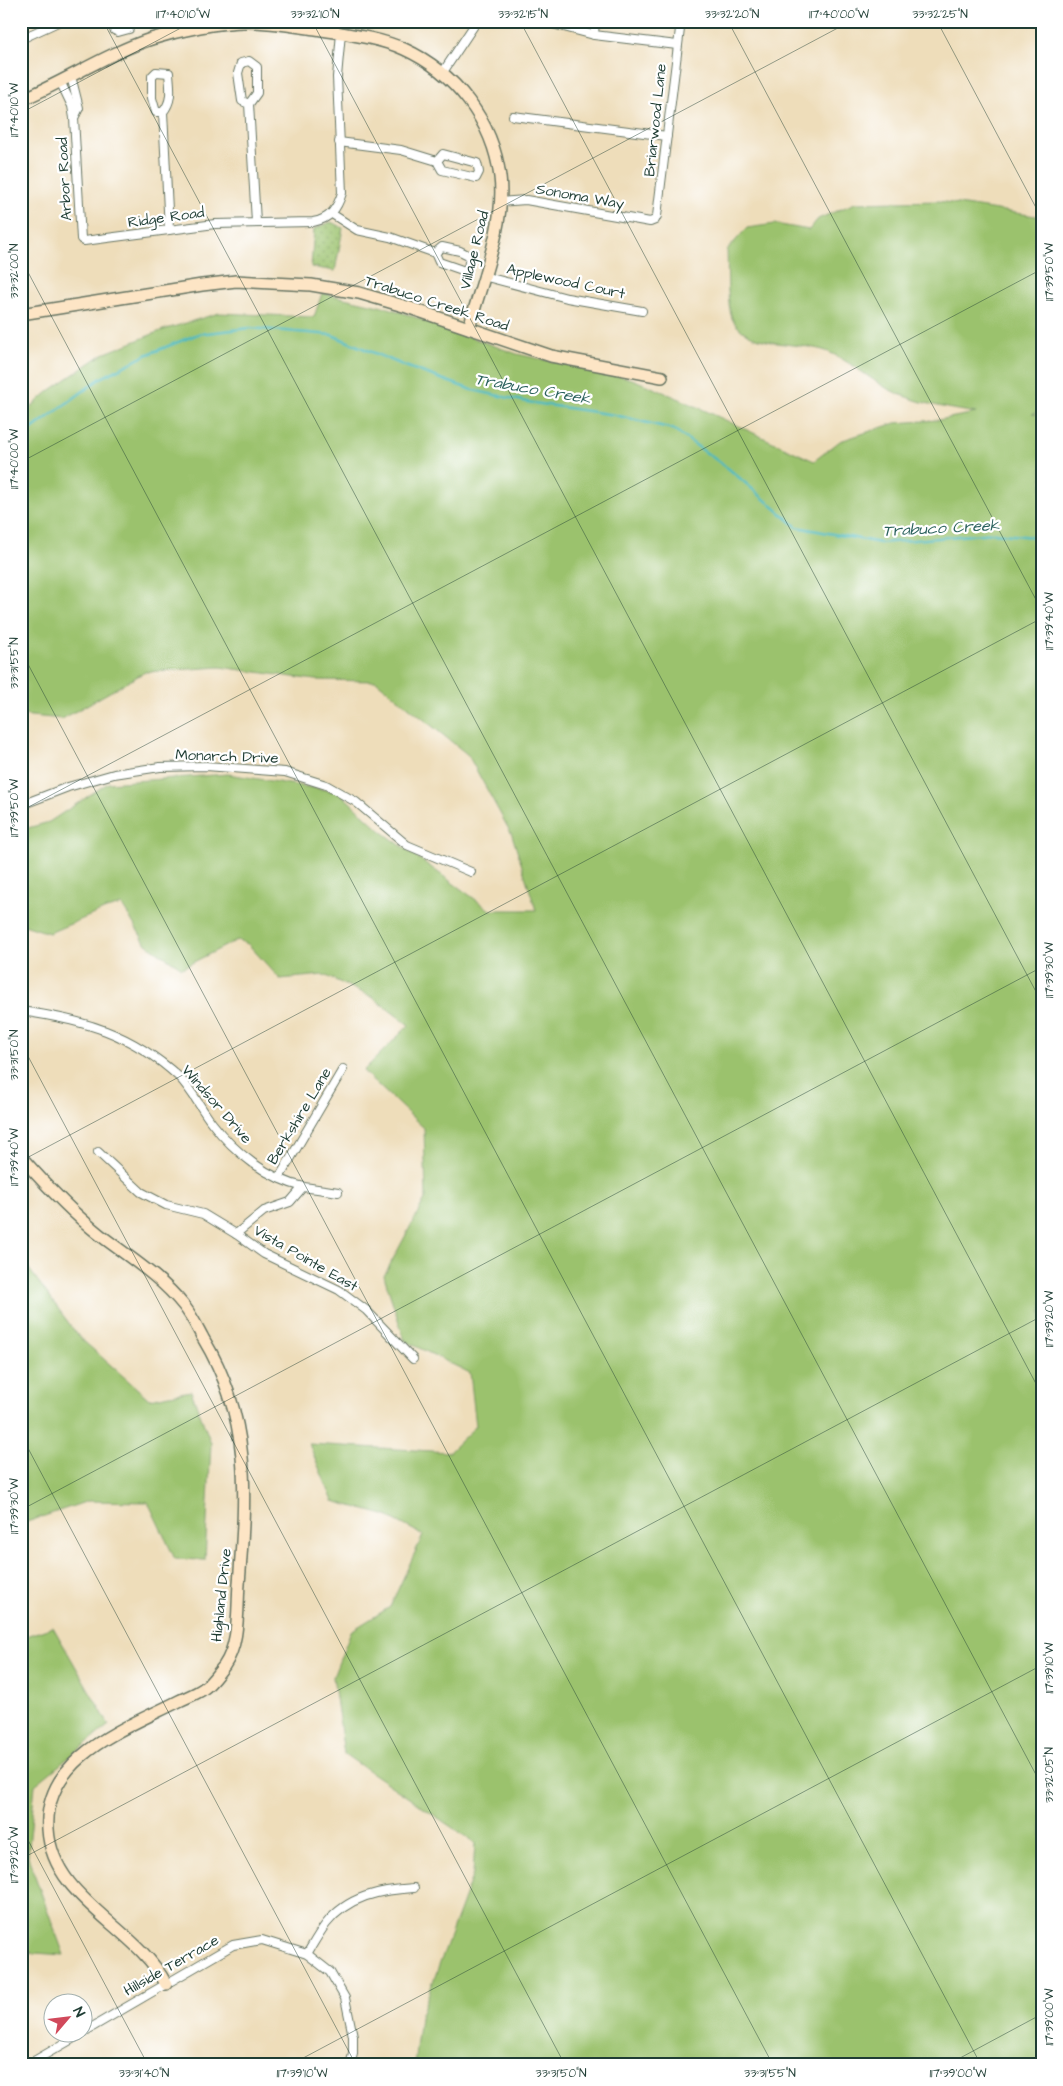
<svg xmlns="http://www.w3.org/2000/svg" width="1063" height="2086" font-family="'Architects Daughter',sans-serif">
<defs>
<pattern id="park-dots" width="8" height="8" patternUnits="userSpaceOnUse" patternTransform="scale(1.25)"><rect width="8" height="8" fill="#9bc26d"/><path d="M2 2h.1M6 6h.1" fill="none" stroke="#7e9f5a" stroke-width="1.8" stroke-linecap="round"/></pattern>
</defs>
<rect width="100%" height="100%" fill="#fff"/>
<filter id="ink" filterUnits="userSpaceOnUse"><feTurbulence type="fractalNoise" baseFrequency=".02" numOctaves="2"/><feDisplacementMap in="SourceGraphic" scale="10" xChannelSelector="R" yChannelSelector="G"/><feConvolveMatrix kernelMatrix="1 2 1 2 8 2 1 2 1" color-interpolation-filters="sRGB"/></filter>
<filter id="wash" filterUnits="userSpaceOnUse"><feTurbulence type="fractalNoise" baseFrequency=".0096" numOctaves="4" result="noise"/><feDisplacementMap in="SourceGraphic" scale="20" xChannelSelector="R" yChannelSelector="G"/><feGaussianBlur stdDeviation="1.12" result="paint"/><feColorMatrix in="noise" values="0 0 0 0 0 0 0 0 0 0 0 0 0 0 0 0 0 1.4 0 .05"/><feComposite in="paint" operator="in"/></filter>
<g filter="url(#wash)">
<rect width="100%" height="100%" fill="#eeddba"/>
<g fill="#9bc26d" stroke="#5d8050">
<path d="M939 201 1042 217V411L1032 414 1042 415V2065H414L420 2017 473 1874 475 1843 344 1754 333 1677 351 1631 390 1607 423 1535 387 1516 333 1501 309 1444 449 1452 476 1426 470 1373 405 1341 384 1276 426 1197 424 1128 363 1071 409 1025 372 997 324 975 280 979 248 944 237 940 182 968 146 944 122 905 106 909 49 933 21 924V830L49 822 108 783 228 774 339 792 381 831 490 910H536L512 835 468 755 376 681 315 680 220 667 145 672 62 719 21 715V416L49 391 103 354 163 330 219 313 314 317 322 293 392 309 517 354 632 379 680 399 814 461 840 441 895 423 938 420 976 413C946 408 915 403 888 389 870 379 845 358 826 351 800 342 751 348 734 322 726 311 728 266 727 250L747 228 775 224 809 230 818 219 855 203Z"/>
<path d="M21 1258 79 1337 149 1399 191 1391 211 1443 205 1560 175 1559 148 1502 88 1501 21 1524Z"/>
<path d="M53 1627 109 1725 35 1785 28 1857 64 1955 21 1952V1638Z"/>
</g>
<path fill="url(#park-dots)" stroke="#5d8050" d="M331 222 343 228 335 271 311 267 314 229Z"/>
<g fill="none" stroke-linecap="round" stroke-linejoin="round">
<path stroke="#4ab9c0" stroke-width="2.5" d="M21 437 101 378 146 355 198 334 250 328 332 335 405 366 472 390 527 402 615 415 673 429 729 469 797 527 880 543 994 533 1042 538"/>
</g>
</g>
<g filter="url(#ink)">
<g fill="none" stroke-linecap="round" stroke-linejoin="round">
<g stroke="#677563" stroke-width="10">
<g id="street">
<path d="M112 21 114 30 118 32 129 29V21"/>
<path d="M389 21V22"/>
<path d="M541 21 594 35 677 45"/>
<path d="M1040 21 1042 23"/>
<path d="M594 35 595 21"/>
<path d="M21 39 60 21"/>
<path d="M443 72 477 21"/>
<path d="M71 76 79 108 74 118"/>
<path d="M60 81 72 106 74 118 81 239 84 241 215 224 313 222C330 219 337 209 342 193L337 77 341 33"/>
<path d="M249 104 242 101 238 73 241 63 249 61 257 67V93L249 104 256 222"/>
<path d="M163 112H156L152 98V76L156 72 169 73C170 88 173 100 163 112L169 230"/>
<path d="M513 116 667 136"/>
<path d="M339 142 401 150 437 161 442 170 476 178 479 172 477 163 443 154 437 161"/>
<path d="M500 202 526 200 650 222 655 220 657 216 681 21"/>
<path d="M332 214 357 230 390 237 435 253 439 262 465 271 468 268 470 256 460 251 442 247 435 253"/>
<path d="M483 276 567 298 642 311"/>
<path d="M21 805 68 787 114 774 160 767 206 766 285 772 326 785 356 802 407 845 471 872"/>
<path d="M21 1011C84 1020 131 1033 179 1077 192 1090 201 1109 212 1123 234 1152 268 1179 304 1187 315 1189 327 1190 338 1192"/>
<path d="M98 1152 141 1192 166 1205 203 1214 236 1234 264 1254 339 1290 366 1310 413 1359"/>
<path d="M279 1178 343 1069"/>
<path d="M236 1234 264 1211 290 1202 303 1187"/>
<path d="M307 1954C313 1944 319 1933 326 1924 348 1896 380 1890 414 1888"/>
<path d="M82 2033 233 1945 262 1940 307 1954 330 1972 345 1998 353 2036V2054L350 2065"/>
<path d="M27 2065 81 2034"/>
</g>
</g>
<g stroke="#677563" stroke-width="14">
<g id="secondary">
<path d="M21 100C66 81 106 54 151 39 180 30 219 22 248 22 270 22 294 26 316 29 345 34 377 37 404 49 455 72 493 121 500 177 506 224 481 282 469 328"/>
<path d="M21 314 202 285 236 281 311 285 359 293 407 307 551 356 662 377"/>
<path d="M21 1157C45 1184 71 1212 100 1235 129 1257 161 1277 184 1306 192 1316 197 1327 203 1338 252 1419 246 1493 239 1584 237 1610 240 1643 224 1666 218 1673 211 1684 203 1689 196 1694 187 1697 179 1701 127 1728 43 1756 48 1829 52 1900 136 1926 166 1984"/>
</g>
</g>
<use href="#street" stroke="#fff" stroke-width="8"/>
<use href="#secondary" stroke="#fde5c5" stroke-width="11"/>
</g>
</g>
<path fill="none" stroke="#1f3d34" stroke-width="1" stroke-opacity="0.45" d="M103 21 1042 1786M312 21 1042 1395M520 21 1042 1003M728 21 1042 611M937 21 1042 219M21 113 194 21M21 259 981 2065M21 462 851 21M21 651 773 2065M21 811 1042 269M21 1043 565 2065M21 1161 1042 618M21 1435 356 2065M21 1510 1042 967M21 1827 148 2065M21 1859 1042 1316M290 2065 1042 1665M947 2065 1042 2014"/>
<g text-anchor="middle" stroke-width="4.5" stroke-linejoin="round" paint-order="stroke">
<g font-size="15" fill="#1f3d34" stroke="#fff">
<text transform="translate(655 120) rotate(-84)" y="5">Briarwood Lane</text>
<text transform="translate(64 179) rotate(-93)" y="5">Arbor Road</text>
<text transform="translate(580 196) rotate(10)" y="5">Sonoma Way</text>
<text transform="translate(166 217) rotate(-8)" y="5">Ridge Road</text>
<text transform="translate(474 250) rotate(-76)" y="5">Village Road</text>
<text transform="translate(566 281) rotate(12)" y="5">Applewood Court</text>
<text transform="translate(437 303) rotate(18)" y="5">Trabuco Creek Road</text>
<text transform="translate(227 756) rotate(2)" y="5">Monarch Drive</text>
<text transform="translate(217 1104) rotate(49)" y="5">Windsor Drive</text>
<text transform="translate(299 1116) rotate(-59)" y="5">Berkshire Lane</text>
<text transform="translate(306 1258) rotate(30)" y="5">Vista Pointe East</text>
<text transform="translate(221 1595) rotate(-84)" y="5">Highland Drive</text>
<text transform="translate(171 1965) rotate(-30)" y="5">Hillside Terrace</text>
</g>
<g font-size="16" font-style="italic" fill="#2c625e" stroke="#fff">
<text transform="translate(533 388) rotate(10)" y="6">Trabuco Creek</text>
<text transform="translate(941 527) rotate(-3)" y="6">Trabuco Creek</text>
</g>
</g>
<rect width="1063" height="2086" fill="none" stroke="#fff" stroke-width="55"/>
<g transform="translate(68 2018) rotate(62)"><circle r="24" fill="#ffffff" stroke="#a5b1ae"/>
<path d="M0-4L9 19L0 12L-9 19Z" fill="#d1495b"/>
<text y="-8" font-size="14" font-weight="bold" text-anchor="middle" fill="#1f3d34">N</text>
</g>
<rect x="28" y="28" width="1008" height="2030" fill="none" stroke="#1f3d34" stroke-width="2"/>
<g font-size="12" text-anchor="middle" fill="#1f3d34">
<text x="183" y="18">117°40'10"W</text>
<text x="315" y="18">33°32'10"N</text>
<text x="523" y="18">33°32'15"N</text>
<text x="732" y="18">33°32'20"N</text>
<text x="839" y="18">117°40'00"W</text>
<text x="940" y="18">33°32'25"N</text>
<text transform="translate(14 110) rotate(-90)" y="4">117°40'10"W</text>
<text transform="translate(14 271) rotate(-90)" y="4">33°32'00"N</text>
<text transform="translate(1049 272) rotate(-90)" y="4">117°39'50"W</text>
<text transform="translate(14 459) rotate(-90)" y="4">117°40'00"W</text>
<text transform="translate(1049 621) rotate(-90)" y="4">117°39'40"W</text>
<text transform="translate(14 663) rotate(-90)" y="4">33°31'55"N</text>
<text transform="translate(14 808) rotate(-90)" y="4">117°39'50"W</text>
<text transform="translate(1049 970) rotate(-90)" y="4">117°39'30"W</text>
<text transform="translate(14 1055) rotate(-90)" y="4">33°31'50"N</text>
<text transform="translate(14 1157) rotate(-90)" y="4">117°39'40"W</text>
<text transform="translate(1049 1319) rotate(-90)" y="4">117°39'20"W</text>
<text transform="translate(14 1506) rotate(-90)" y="4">117°39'30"W</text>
<text transform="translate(1049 1668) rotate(-90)" y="4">117°39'10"W</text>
<text transform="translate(1049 1775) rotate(-90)" y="4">33°32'05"N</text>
<text transform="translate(14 1855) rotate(-90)" y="4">117°39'20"W</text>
<text transform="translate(1049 2017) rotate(-90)" y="4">117°39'00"W</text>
<text x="144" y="2077">33°31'40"N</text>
<text x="302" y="2077">117°39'10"W</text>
<text x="561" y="2077">33°31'50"N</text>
<text x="770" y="2077">33°31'55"N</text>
<text x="958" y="2077">117°39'00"W</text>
</g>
</svg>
